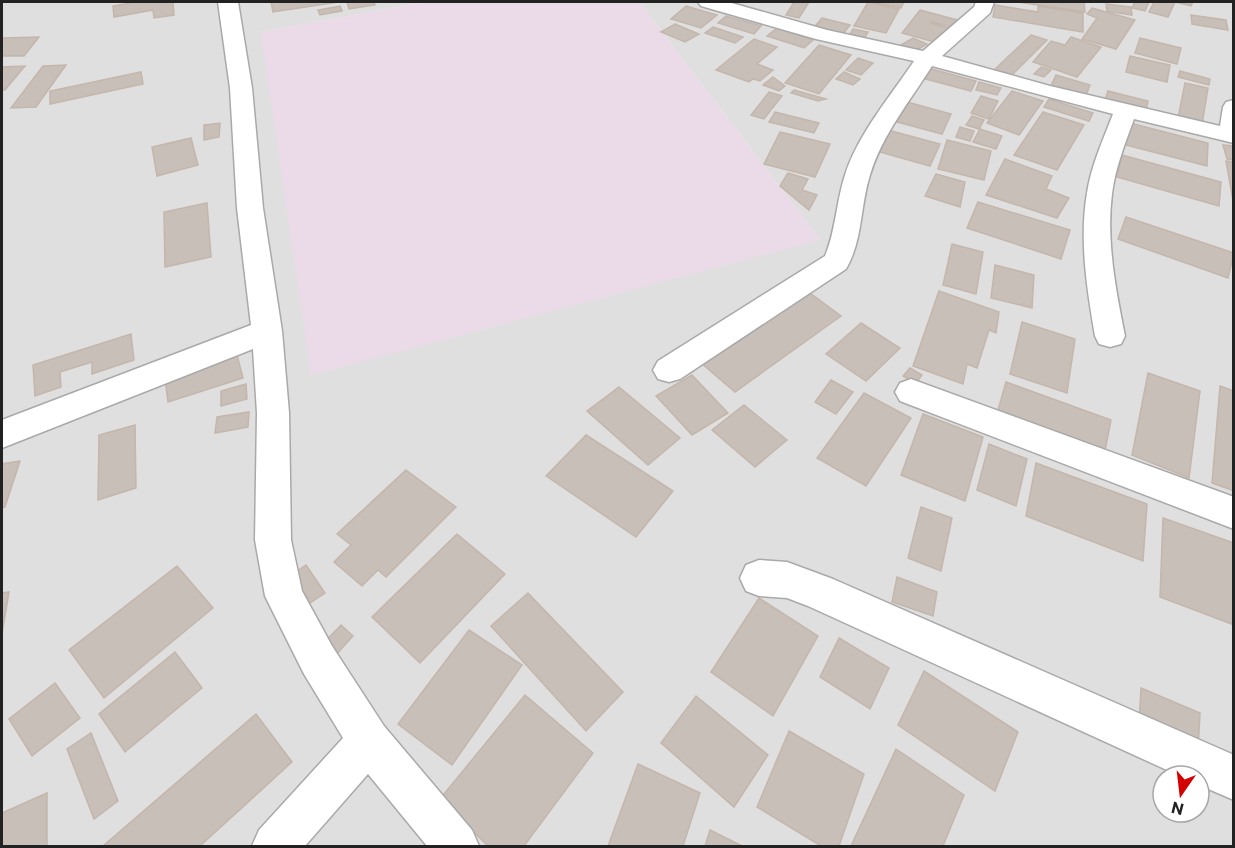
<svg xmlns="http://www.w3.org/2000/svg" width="1235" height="848" font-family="Commissioner,sans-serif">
<rect width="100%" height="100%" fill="#f2efe9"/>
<path fill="#e0dfdf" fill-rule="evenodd" d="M2 2H424L261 32 820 240 639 2H1233V846H2ZM1163 776H1199V812H1163Z"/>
<path fill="#ebdbe8" d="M424 2H639L820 240 311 375 261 32Z"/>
<g fill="#c7bfb8" stroke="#c4b6ab" stroke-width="1.5">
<path d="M136 2H173L174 15 154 18 153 10 114 17 113 6Z"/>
<path d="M271 2H339L273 12Z"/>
<path d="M347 2H374L375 5 349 9Z"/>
<path d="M794 2H809L799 18 786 15Z"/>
<path d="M868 2 899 9 886 33 854 26Z"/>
<path d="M872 2H904L901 8Z"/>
<path d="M1018 2H1084L1085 12Z"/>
<path d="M1135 2H1149L1145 11 1132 8Z"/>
<path d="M1154 2H1193L1191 6 1175 2 1168 17 1149 12Z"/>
<path d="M1106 4 1131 7 1132 15 1107 11Z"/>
<path d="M995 5 1038 12V6L1083 13V32L993 17Z"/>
<path d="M340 6 342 11 320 15 318 10Z"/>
<path d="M686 6 717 15 701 28 671 19Z"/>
<path d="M1092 8 1135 20 1116 49 1082 39 1097 18 1087 14Z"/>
<path d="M920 10 961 21 956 28 932 22 931 23 948 28 938 43 902 33Z"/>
<path d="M1191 15 1226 20 1228 30 1192 24Z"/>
<path d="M726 16 761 26 754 34 718 23Z"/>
<path d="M822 18 850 25 843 34 815 26Z"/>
<path d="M675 24 699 34 685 42 661 32Z"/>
<path d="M713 27 743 37 735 43 705 33Z"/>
<path d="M777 28 813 40 804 48 767 36Z"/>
<path d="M853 29 868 32 863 41 848 37Z"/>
<path d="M1031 35 1047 40 1010 77 993 71Z"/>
<path d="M39 37 24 56H2V38Z"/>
<path d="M1071 37 1101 47 1077 77 1033 62 1051 41 1065 45Z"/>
<path d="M913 38 927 44 915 51 901 45Z"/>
<path d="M1140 38 1181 48 1177 64 1135 53Z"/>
<path d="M754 39 777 47 757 64 773 70 760 81 753 79 749 82 716 70Z"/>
<path d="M819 45 851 55 819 94 785 83Z"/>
<path d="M1130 56 1170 65 1167 82 1126 72Z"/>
<path d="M858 58 873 63 861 75 846 70Z"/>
<path d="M66 65 36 107 11 108 43 66Z"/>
<path d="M25 66 5 90H2V67Z"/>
<path d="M924 67 976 81 971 91 918 77Z"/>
<path d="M1041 67 1051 70 1044 77 1034 74Z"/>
<path d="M1180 71 1210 79 1209 85 1178 77Z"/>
<path d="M141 72 143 84 50 104V91Z"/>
<path d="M844 72 860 79 853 85 836 79Z"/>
<path d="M1056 75 1090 85 1086 95 1051 86Z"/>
<path d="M773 77 785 86 779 91 763 85Z"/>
<path d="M979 82 1001 88 997 95 976 90Z"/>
<path d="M1185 83 1208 88 1202 124 1178 118Z"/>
<path d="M794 90 826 99 818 101 791 93Z"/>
<path d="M1012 91 1043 101 1019 135 987 123Z"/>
<path d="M1108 91 1148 101 1146 111 1105 100Z"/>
<path d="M769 92 782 96 764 119 751 115Z"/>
<path d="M981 96 998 101 989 119 971 113Z"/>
<path d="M1049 99 1093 113 1089 121 1044 107Z"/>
<path d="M907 102 951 114 942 134 897 122Z"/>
<path d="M775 112 819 123 814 133 769 122Z"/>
<path d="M1043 112 1084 125 1057 170 1014 155Z"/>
<path d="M972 116 984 120 979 129 966 125Z"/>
<path d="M1126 122 1208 143 1207 166 1122 144Z"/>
<path d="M220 123 219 137 204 140V125Z"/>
<path d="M960 127 974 131 970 141 956 137Z"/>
<path d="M884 129 940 144 930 166 873 150Z"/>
<path d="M980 129 1002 136 996 149 973 142Z"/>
<path d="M780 132 830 144 815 177 764 164Z"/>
<path d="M191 138 198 165 157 176 152 147Z"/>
<path d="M947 140 991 151 984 180 938 169Z"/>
<path d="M1223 145 1234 146V160L1227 159Z"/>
<path d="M1122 155 1221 182 1219 206 1117 177Z"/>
<path d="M1005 159 1052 176 1046 189 1069 198 1057 218 986 195Z"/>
<path d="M1226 161 1234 162V201H1233Z"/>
<path d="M788 173 808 179 802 190 817 195 809 210 780 186Z"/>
<path d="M936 174 965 182 960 207 925 196Z"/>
<path d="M978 202 1070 230 1061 259 967 228Z"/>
<path d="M207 203 211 257 165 267 164 212Z"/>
<path d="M1126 217 1234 253 1228 278 1118 239Z"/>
<path d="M952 244 983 252 976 294 943 285Z"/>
<path d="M995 265 1034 275 1032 308 991 298Z"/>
<path d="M806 290 841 316 735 392 700 362Z"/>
<path d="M939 291 999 312 996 333 989 330 977 368 967 364 963 384 913 366Z"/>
<path d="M1022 322 1075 339 1067 393 1010 374Z"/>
<path d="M861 323 900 348 866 381 826 354Z"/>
<path d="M131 334 134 360 92 374V362L60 372 61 387 35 396 33 365Z"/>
<path d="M237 355 243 378 168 402 165 378Z"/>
<path d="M910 368 922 375 916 383 903 376Z"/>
<path d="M1148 373 1200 391 1189 478 1132 455Z"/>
<path d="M692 375 728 413 692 435 656 396Z"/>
<path d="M831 380 853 392 836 414 815 402Z"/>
<path d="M1006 382 1111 420 1105 451 998 410Z"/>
<path d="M246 384 247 399 221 406V391Z"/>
<path d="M1220 386 1234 391V491L1212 483Z"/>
<path d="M619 387 680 438 648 465 587 411Z"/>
<path d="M864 393 911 418 866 486 817 458Z"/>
<path d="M744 405 787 440 755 467 712 430Z"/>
<path d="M249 412 248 427 215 433 217 417Z"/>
<path d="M923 414 983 437 965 501 901 475Z"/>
<path d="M135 425 136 488 98 500 99 435Z"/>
<path d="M586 435 673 491 636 537 546 476Z"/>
<path d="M989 444 1027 459 1016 506 977 490Z"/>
<path d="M20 461 5 507 2 508V464Z"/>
<path d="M1036 463 1147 504 1143 561 1026 516Z"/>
<path d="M406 470 456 507 386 577 378 570 362 586 334 562 351 545 337 534Z"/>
<path d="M921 507 952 518 941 571 908 558Z"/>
<path d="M1163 518 1234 543V625L1160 597Z"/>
<path d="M457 534 505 574 420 663 372 617Z"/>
<path d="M306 565 325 593 301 609 283 581Z"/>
<path d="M177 566 213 608 104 698 69 650Z"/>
<path d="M897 577 937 592 933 616 892 602Z"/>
<path d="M9 592 2 634V593Z"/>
<path d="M528 593 623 692 586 731 491 626Z"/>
<path d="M759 598 818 636 773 716 711 672Z"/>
<path d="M341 625 353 636 332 659 319 648Z"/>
<path d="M469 630 522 665 452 765 398 724Z"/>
<path d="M839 638 889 668 870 709 820 677Z"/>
<path d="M175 652 202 688 125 752 99 714Z"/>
<path d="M924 671 1018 732 995 791 898 725Z"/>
<path d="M55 683 80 718 32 756 9 719Z"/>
<path d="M1141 688 1200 713 1198 750 1139 724Z"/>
<path d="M525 695 593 753 524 846H488L440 799Z"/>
<path d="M696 696 768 755 734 807 661 743Z"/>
<path d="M256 714 292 762 200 846H103Z"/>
<path d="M789 731 864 774 839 846H821L757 807Z"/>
<path d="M91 733 118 801 94 819 67 749Z"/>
<path d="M896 749 964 795 943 846H851Z"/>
<path d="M638 764 700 793 683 846H608Z"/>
<path d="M47 793V846H2V813Z"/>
<path d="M710 830 742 846H705Z"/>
</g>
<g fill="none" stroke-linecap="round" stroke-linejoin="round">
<g stroke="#a9a9a9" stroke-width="3">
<g id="minor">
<path d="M218 2H238L252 88 263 208 282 331 289 413 291 540 302 591 332 646 384 726 472 830 479 846H427L368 774 305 846H252L259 830 343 738 304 674 265 596 255 540 257 413 253 349 2 448V420L251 325 237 208 230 88Z"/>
<path d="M698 2H728L827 30 923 51 974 7 976 2H994L990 13 942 56 1050 86 1220 126 1223 107 1226 102 1234 100V143L1134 119C1125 144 1115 168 1112 194 1106 241 1116 291 1125 336L1121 344 1110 347 1099 344 1095 336C1087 290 1079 239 1087 193 1091 166 1103 140 1113 114L932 66C910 101 882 135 870 175 860 206 863 240 846 269L680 379 669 382 658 379 653 370 658 361 825 256C836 230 836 202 845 175 858 134 890 97 914 61L816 39 701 6Z"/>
<path d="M911 379 1234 497V529L900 401 895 392 900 383Z"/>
<path d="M759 560 787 562 833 579 1234 755V800L1199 785V776H1180L808 606 787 598 759 596 746 591 740 578 746 565Z"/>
</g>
</g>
<use href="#minor" fill="#fff" fill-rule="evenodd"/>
</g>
<rect width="1235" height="848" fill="none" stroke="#222222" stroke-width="6"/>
<g transform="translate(1181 794) rotate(194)"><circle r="28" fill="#ffffff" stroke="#a7a7a7" stroke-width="1.5"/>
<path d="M0-4.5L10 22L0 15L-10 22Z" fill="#d40000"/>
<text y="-9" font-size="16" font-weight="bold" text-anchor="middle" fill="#222222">N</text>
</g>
</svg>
